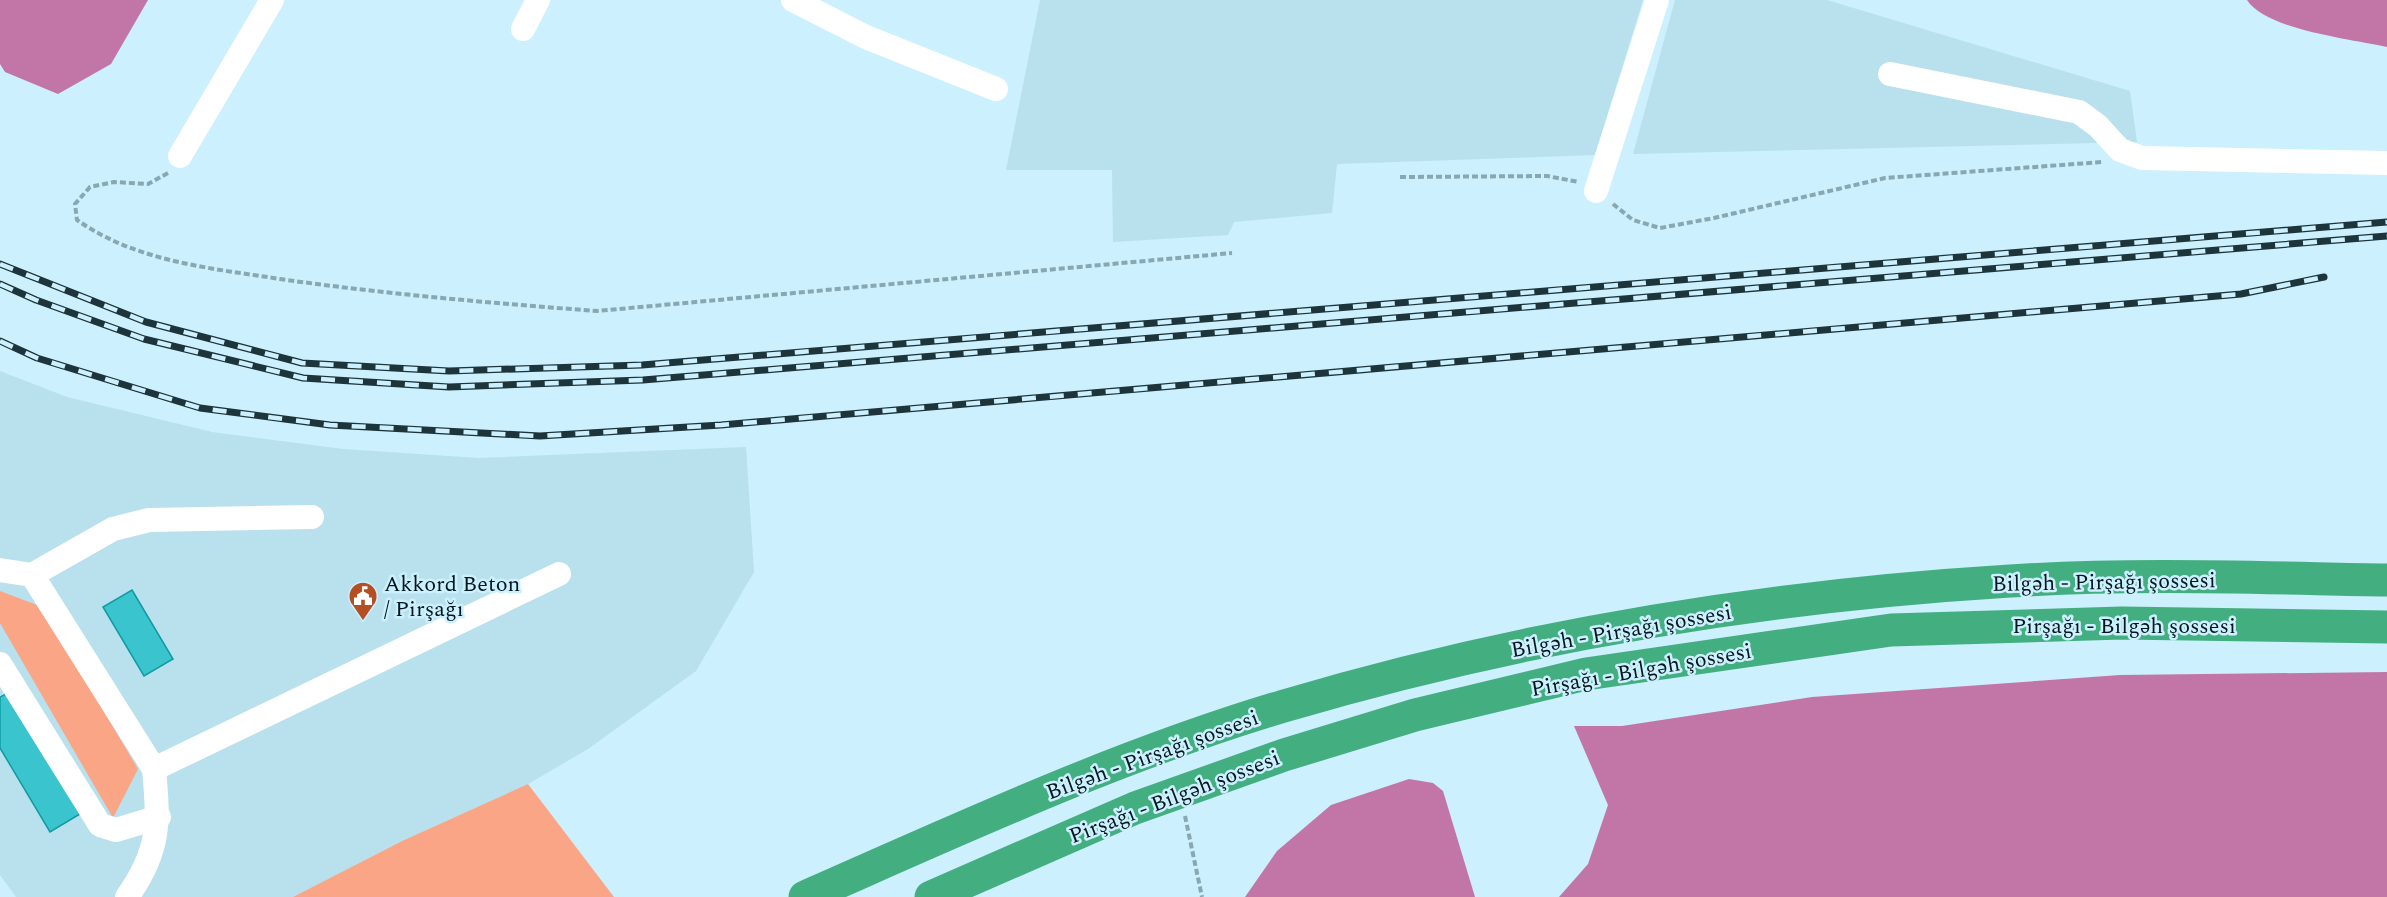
<svg xmlns="http://www.w3.org/2000/svg" width="2387" height="897" font-family="Spectral,serif">
<rect width="100%" height="100%" fill="#ccf0fd"/>
<g fill="#b8e0ed">
<path d="M1040 0H1643L1595 155 1337 164 1332 213 1234 222 1228 235 1113 242 1112 170H1006Z"/>
<path d="M1675 0H1827L2130 91 2137 142 1633 154Z"/>
<path d="M0 371 67 397 212 432 343 449 478 458 746 447 754 572 696 671 588 749 528 784 402 841 293 897H16L0 875Z"/>
</g>
<g fill="#faa585">
<path d="M0 591 42 607 138 769 113 818 0 623Z"/>
<path d="M528 784 614 897H293L402 841Z"/>
</g>
<g fill="#c275a7">
<path d="M0 0H148L111 64 58 94 5 72 0 64Z"/>
<path d="M2247 0H2387V47C2352 39 2266 30 2247 0Z"/>
<path d="M2387 672V897H1559L1588 864 1608 805 1574 726H1622L1812 697 2120 675Z"/>
<path d="M1409 779 1433 783 1443 791 1475 897H1245L1277 851 1331 805Z"/>
</g>
<g fill="#3ac4cd" stroke="#119aa2" stroke-width="1.5">
<path d="M132 590 173 659 144 676 103 607Z"/>
<path d="M8 693 80 814 50 832 0 748V697Z"/>
</g>
<g fill="none" stroke-linecap="round" stroke-linejoin="round">
<g stroke="#88a7b1" stroke-width="4" stroke-dasharray="6 3" stroke-linecap="butt">
<path d="M168 173 148 184 114 182 90 187 75 204 77 220C137 262 210 268 280 279 385 294 491 303 597 311L1232 253"/>
<path d="M1400 177 1547 176 1579 182"/>
<path d="M1613 204 1633 220 1660 228 1714 218 1885 178 2102 162"/>
<path d="M1185 816 1202 897"/>
</g>
<g stroke="#fff" stroke-width="24">
<path d="M793 0 866 37 996 89"/>
<path d="M523 29 538 0"/>
<path d="M1890 74 2079 112 2098 126 2120 150 2142 158 2387 163"/>
<path d="M180 156 272 0"/>
<path d="M1596 191 1657 0"/>
<path d="M0 570 32 575 154 769"/>
<path d="M32 575 113 529 149 520 312 517"/>
<path d="M0 664 100 825 116 830 159 817"/>
<path d="M127 897C160 851 159 823 154 769L559 574"/>
</g>
<g stroke="#43ae7f" stroke-width="33">
<path d="M805 897C962 828 1119 755 1284 706 1520 636 1765 596 2010 581 2135 573 2262 578 2387 580"/>
<path d="M931 897 1135 808 1284 755 1415 715 1586 674 1891 630 2122 623 2387 627"/>
</g>
<g stroke="#1d343b" stroke-width="7">
<g id="rail">
<path d="M0 264 146 322 302 363 449 371 642 365 2387 222"/>
<path d="M0 284 36 300 144 339 303 378 449 387 643 380 2387 236"/>
<path d="M0 341 37 358 200 408 330 425 540 436 721 425 2241 294 2324 277"/>
</g>
</g>
<use href="#rail" stroke="#ccf0fd" stroke-width="4.5" stroke-dasharray="14" stroke-linecap="butt"/>
</g>
<defs>
<g id="civic-pin" transform="scale(1.5)"><path d="M0 17L-7.5 6A9.5 9.5 0 1 1 7.5 6Z" fill="#b44e23" stroke="#ccf0fd"/><path d="M-.6-6.5H3V-4.5H.6V-3L4-1V1h2V6H-6V1h2V-1L-.6-3ZM-1.2 2.5V6h2.4V2.5Z" fill="#fff"/></g>
</defs>
<g fill-rule="evenodd">
<use href="#civic-pin" x="363" y="596"/>
</g>
<g text-anchor="middle" stroke-width="5" stroke-linejoin="round" paint-order="stroke">
<g font-size="22" fill="#03181e" stroke="#ccf0fd">
<text transform="translate(2104 581) rotate(-1)" y="8">Bilgəh - Pirşağı şossesi</text>
<text x="2124" y="633">Pirşağı - Bilgəh şossesi</text>
<text transform="translate(1621 630) rotate(-10)" y="8">Bilgəh - Pirşağı şossesi</text>
<text transform="translate(1641 669) rotate(-10)" y="8">Pirşağı - Bilgəh şossesi</text>
<text transform="translate(1152 754) rotate(-20)" y="8">Bilgəh - Pirşağı şossesi</text>
<text transform="translate(1174 796) rotate(-21)" y="8">Pirşağı - Bilgəh şossesi</text>
</g>
<g font-size="22" fill="#03181e" stroke="#ccf0fd" text-anchor="start">
<text x="384" y="591">Akkord Beton<tspan x="384" dy="25">/ Pirşağı</tspan></text>
</g>
</g>
</svg>
